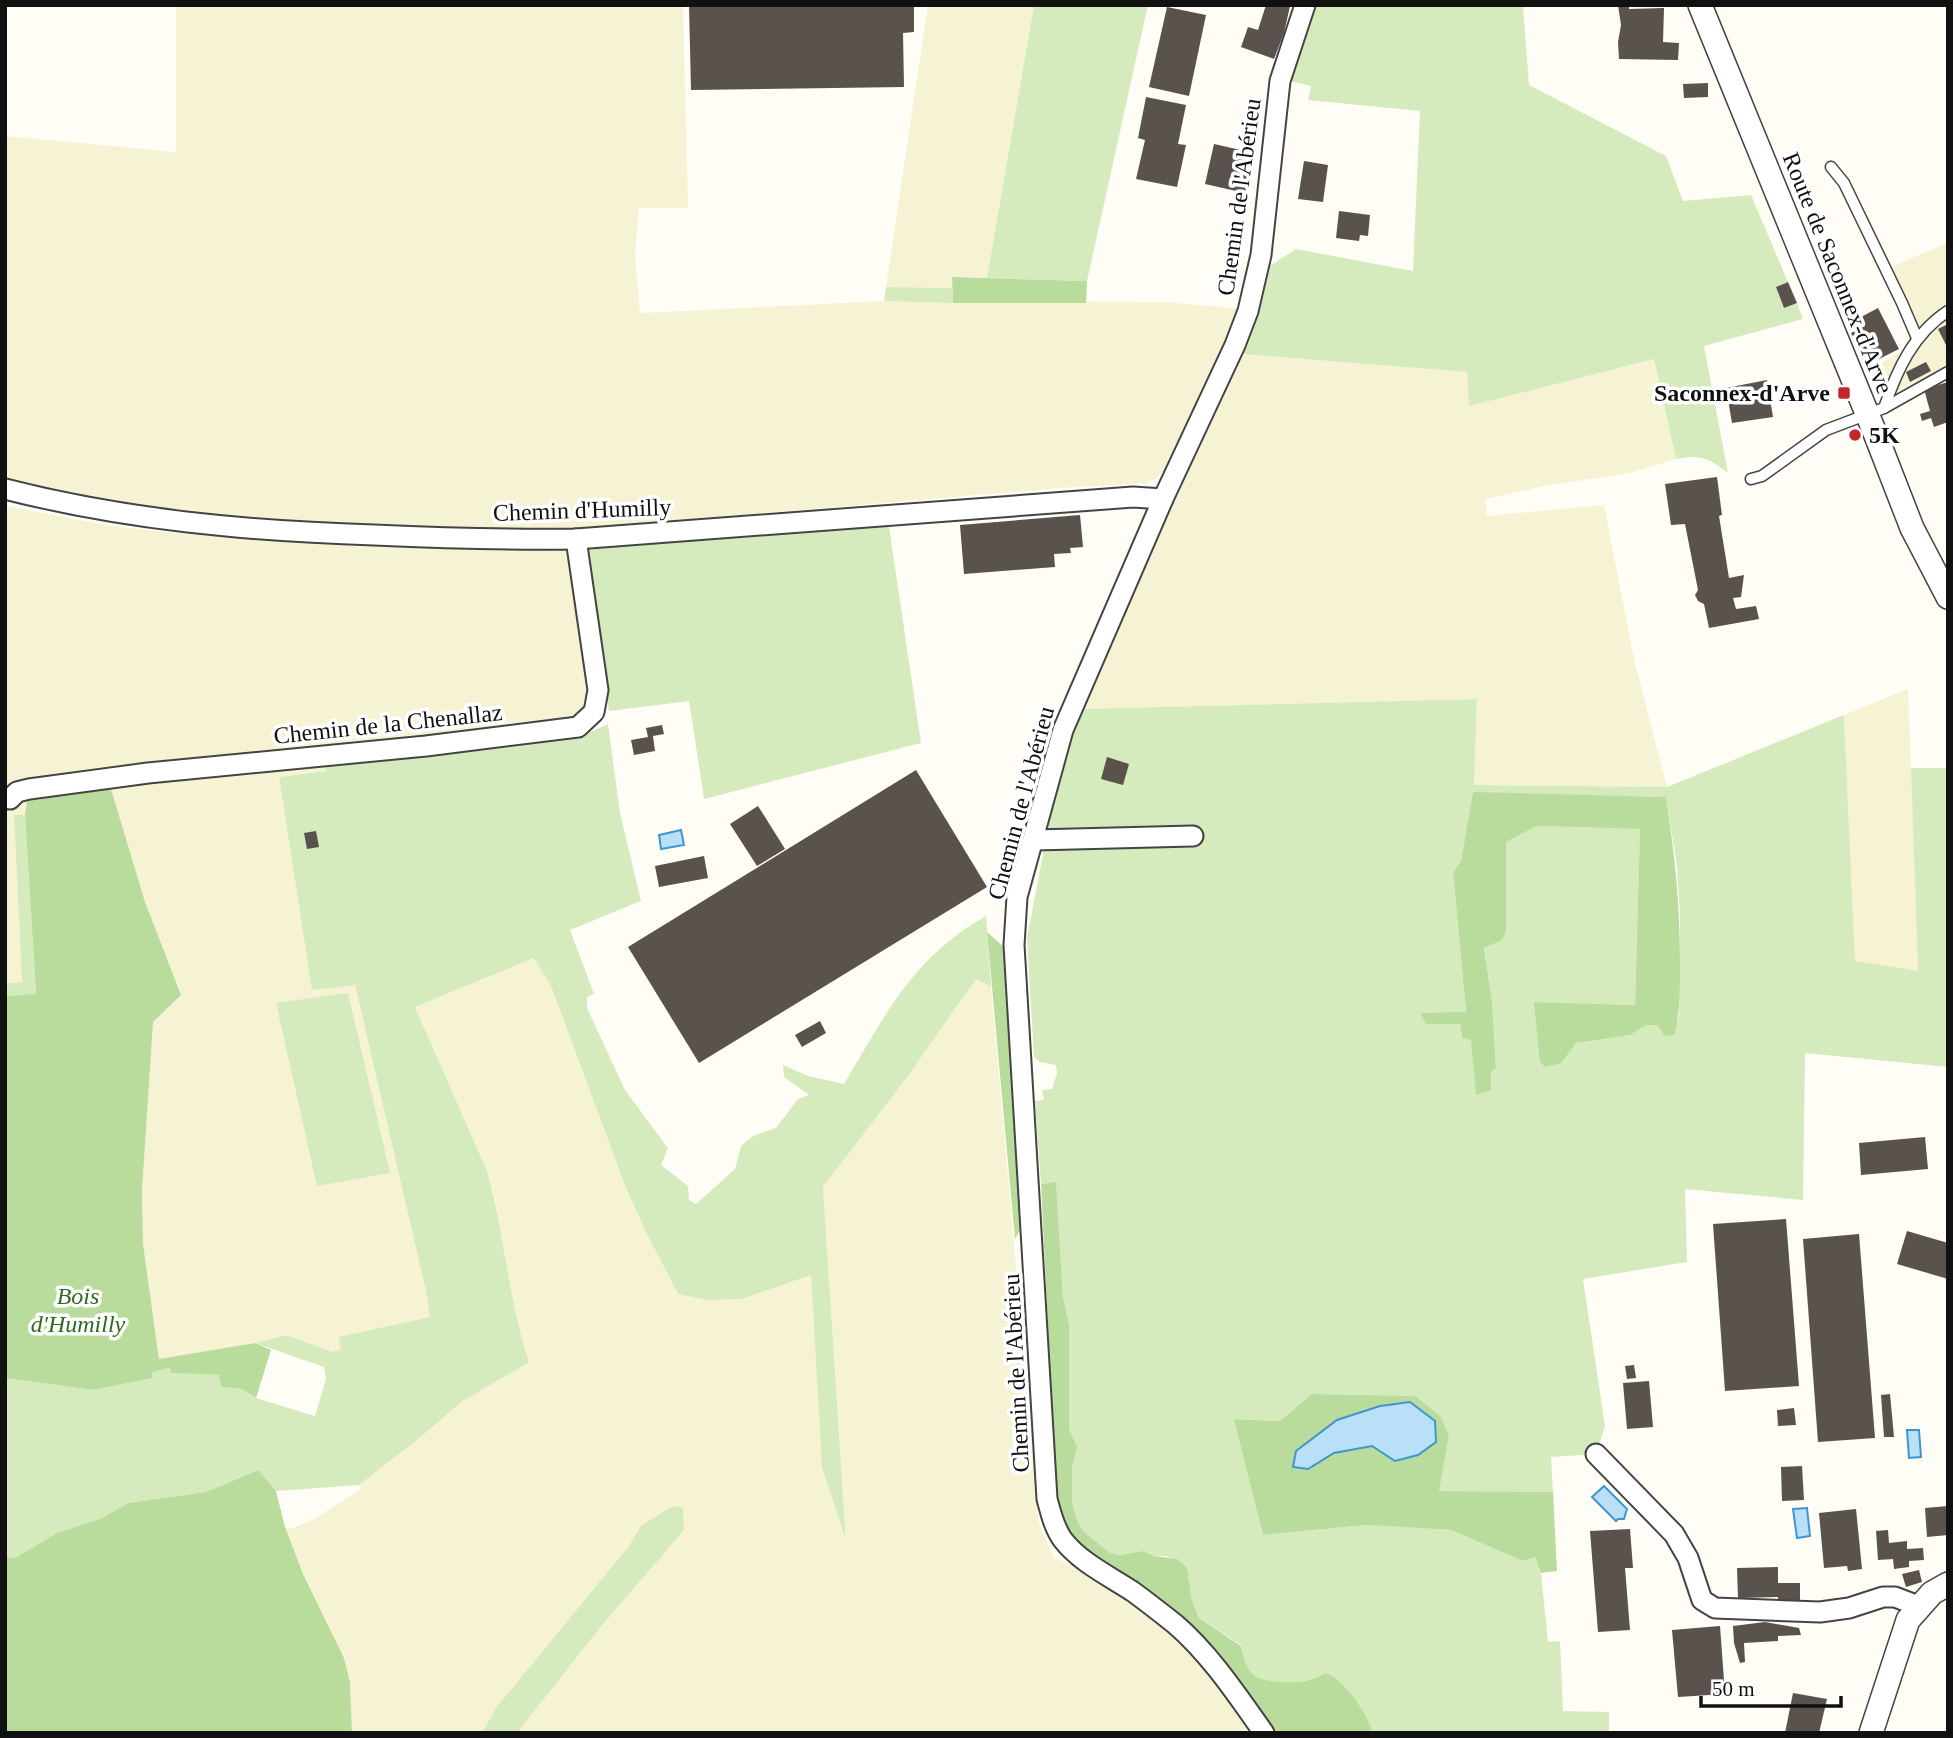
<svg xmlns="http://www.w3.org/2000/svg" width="1953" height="1738" font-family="Georgia,serif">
<rect width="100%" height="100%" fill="#fffdf5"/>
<g fill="#f6f3d4">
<path d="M176 5H683L688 208H639L635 254 640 313 884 301 1164 302 1241 309 1172 459 1159 476 1147 483 1059 488 576 529 455 531 250 521 152 509 48 490 5 478V136L176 152Z"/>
<path d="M928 5H1034L987 278 953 277 952 288 886 287Z"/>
<path d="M1948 243V367L1895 392 1882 363 1905 349 1909 336 1903 317 1880 271Z"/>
<path d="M1242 354 1468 372 1470 405 1654 359 1676 459 1630 473 1544 486 1485 499 1487 516 1604 505 1634 659 1667 787 1474 785 1477 699 1081 709Z"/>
<path d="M5 506 118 527 189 534 349 546 566 551 571 562 593 693 582 719 324 752 327 771 279 777 312 989 355 985 426 1291 430 1317 338 1337 341 1350 333 1352 286 1335 255 1343 159 1359 143 1244 142 1191 153 1022 181 995 145 902 111 789 29 794 25 815H14L22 982H5Z"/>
<path d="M1908 689 1919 972 1855 961 1844 715Z"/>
<path d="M535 958 551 986 626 1188 645 1230 678 1294 741 1299 811 1274 822 1468 846 1536 823 1186 910 1073 976 979 991 987 1039 1523 1054 1558 1078 1567 1128 1599 1166 1628 1224 1692 1249 1733H352L350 1682 344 1658 303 1574 285 1527 291 1529 314 1519 361 1489 359 1485 422 1436 460 1403 528 1362 517 1327 495 1199 487 1171 415 1007Z"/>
</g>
<g fill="#d5ebbd" fill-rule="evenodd">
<path d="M1034 5H1148L1087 281 987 278Z"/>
<path d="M1316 5H1523L1529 85 1666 156 1683 201 1751 195 1788 282 1776 287 1784 308 1797 303 1803 319 1704 346 1728 473C1708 458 1701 454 1676 459L1654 359 1469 406 1467 372 1242 354 1259 312 1271 265 1296 249 1413 271 1420 111 1308 100 1311 86 1290 81Z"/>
<path d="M886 287 952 288 953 303 884 301Z"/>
<path d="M888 520 921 743 704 799 689 701 609 711 585 551 592 545Z"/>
<path d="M1477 699 1474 785 1667 787 1844 715 1855 961 1918 971 1911 768H1948V1067L1805 1053 1803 1200 1685 1189 1687 1262 1583 1279 1605 1426 1596 1454 1551 1457 1553 1492 1438 1491 1449 1435 1415 1396 1312 1394 1280 1421 1235 1419 1263 1535 1366 1525 1451 1530 1523 1561 1535 1557 1541 1573 1548 1642 1560 1641 1563 1711 1609 1712V1733H1373L1372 1729 1325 1673C1313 1681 1302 1682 1287 1682 1255 1681 1248 1678 1241 1645L1199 1618 1192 1601 1187 1568 1167 1556H1154L1143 1551 1120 1555 1110 1553 1083 1531 1076 1518 1072 1500V1467L1076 1447 1069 1430V1324L1063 1297 1056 1183 1041 1184 1035 1101 1044 1100 1042 1090 1052 1089 1057 1073 1056 1065 1040 1062 1034 1057 1027 938 1049 823 1081 709ZM1473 793 1666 797 1677 866 1680 918 1679 1015 1675 1035 1657 1025H1646L1629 1035 1575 1043 1534 1002 1635 1005 1640 829 1537 826 1506 842V932L1502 940 1484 947 1492 1001 1496 1068 1491 1072 1476 1095 1472 1040 1462 1038 1460 1024 1421 1014 1466 1013 1453 872 1461 861Z"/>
<path d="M608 724 620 813 641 901 570 930 594 994 587 997V1008L625 1090 668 1148 661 1165 688 1186 689 1200 696 1204 735 1169 741 1146 753 1136 776 1128 798 1099 809 1095 784 1077 783 1065 808 1076 844 1084C886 1014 912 958 986 916L991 987 976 979 910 1073 823 1187 846 1540 822 1468 811 1275 741 1299 707 1300 678 1294 645 1230 626 1188 551 986 534 958 415 1007 487 1171C505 1234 508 1300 529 1362L460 1403 422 1436 359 1485 276 1491 257 1470 206 1492 128 1503 102 1518 57 1533 15 1558 5 1557V1378L93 1390 152 1377V1372L170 1368 171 1373 220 1375 221 1387 242 1389 256 1398 315 1416 326 1379 324 1367 255 1343 286 1335 333 1352 341 1349 338 1337 430 1317 426 1291 355 985 312 990 279 777 326 771V764L577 738Z"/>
<path d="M14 815H25L36 995 5 996V983L22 982Z"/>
<path d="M348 993 390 1173 317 1186 276 1003Z"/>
<path d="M678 1506 683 1509 684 1530 598 1630 517 1733H482L496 1708 629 1546 641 1526 669 1508Z"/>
</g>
<g fill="#b9dc9c" fill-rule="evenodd">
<path d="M952 277 1087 281 1086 303H953Z"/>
<path d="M111 789 145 902 181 995 153 1022 142 1191 143 1244 159 1359 255 1343 271 1350 256 1398 242 1389 221 1387 219 1375 171 1373 170 1368 152 1372V1378L93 1390 5 1378V996L36 994 25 815 28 794Z"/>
<path d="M1473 792 1666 797C1675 856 1680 905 1680 965 1680 989 1680 1011 1675 1035L1665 1036 1657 1025H1646L1630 1035 1576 1043 1561 1063 1545 1067 1540 1062 1534 1002 1635 1005 1640 829 1537 826 1506 842V932L1502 940 1484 948 1492 1001 1496 1068 1491 1072V1090L1476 1095 1471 1040 1462 1038 1460 1024H1426L1420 1013 1466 1012 1453 872 1461 861Z"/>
<path d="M987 932 1005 948 1025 1222 1015 1239Z"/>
<path d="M1056 1182 1063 1297 1069 1324V1430L1077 1447 1072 1467V1500L1076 1518 1083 1531 1110 1553 1120 1555 1143 1551 1154 1556 1177 1559 1187 1568 1192 1601 1199 1618 1241 1646C1248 1678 1256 1681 1287 1682 1302 1682 1313 1681 1325 1673 1343 1678 1368 1714 1373 1733H1271L1179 1618 1069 1536 1059 1511 1056 1493 1041 1184Z"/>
<path d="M1312 1394 1415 1396 1440 1416 1449 1435 1439 1491 1553 1492 1557 1571 1541 1573 1535 1557 1523 1561 1451 1530 1366 1525 1263 1535 1234 1419 1280 1421ZM1380 1406 1395 1461 1372 1446 1334 1453 1296 1451 1337 1420Z"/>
<path d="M258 1470 276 1491 285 1527 303 1574 344 1658 350 1682 352 1733H5V1557L15 1558 57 1533 102 1518 128 1503 206 1492Z"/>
</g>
<g fill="#b9e0f7" stroke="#3f96cf" stroke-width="2">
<path d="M681 830 684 845 661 849 659 835Z"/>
<path d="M1410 1402 1435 1421 1436 1442 1418 1455 1395 1461 1372 1446 1334 1453 1308 1469 1293 1467 1296 1451 1337 1420 1380 1406Z"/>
<path d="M1907 1430H1919L1921 1457 1909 1458Z"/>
<path d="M1604 1486 1627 1509 1624 1519H1618L1616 1521 1592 1497Z"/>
<path d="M1807 1508 1810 1536 1797 1538 1793 1509Z"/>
</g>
<g fill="#5a524d">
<path d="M689 5H914V32L903 33 904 87 691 90Z"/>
<path d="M1266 5 1290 6 1284 33 1274 59 1241 47 1248 27 1258 30Z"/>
<path d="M1618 5H1629V9L1664 8 1663 42 1679 43 1678 60 1619 59 1618 42 1621 25Z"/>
<path d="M1167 7 1206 15 1189 96 1149 87Z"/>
<path d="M1708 83V97L1684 98 1683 84Z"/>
<path d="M1146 97 1186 105 1178 144 1186 145 1177 187 1136 179 1145 140 1138 138Z"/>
<path d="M1214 144 1254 153 1245 193 1205 184Z"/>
<path d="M1304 161 1328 165 1323 202 1298 199Z"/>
<path d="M1339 211 1370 215 1368 236 1360 235 1359 241 1336 238Z"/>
<path d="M1788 282 1797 303 1784 308 1776 287Z"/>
<path d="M1878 308 1899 349 1867 365 1851 333 1865 326 1861 317Z"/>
<path d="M1948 324V349L1938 329Z"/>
<path d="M1926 362 1931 371 1910 382 1906 372Z"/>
<path d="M1767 380 1773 417 1732 423 1726 388Z"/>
<path d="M1948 382V422L1934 427 1931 418 1922 421 1920 414 1930 411 1924 389Z"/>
<path d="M1717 477 1722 515 1719 516 1729 578 1744 575 1741 597 1733 598 1736 609 1756 606 1759 619 1709 628 1704 604 1698 601 1695 595 1698 590 1685 524 1671 525 1665 484Z"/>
<path d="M1080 515 1083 547 1070 548 1071 553 1054 554 1055 567 964 574 960 525Z"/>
<path d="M662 725 664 734 653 736 655 751 634 755 631 740 648 737 646 728Z"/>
<path d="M1107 757 1129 764 1123 785 1101 779Z"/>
<path d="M916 770 987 887 699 1063 628 947Z"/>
<path d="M758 806 785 849 757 866 730 824Z"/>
<path d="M316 831 319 847 307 849 304 833Z"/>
<path d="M704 856 708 878 659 887 655 866Z"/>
<path d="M820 1021 826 1033 802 1047 795 1035Z"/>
<path d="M1925 1137 1928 1169 1861 1175 1859 1143Z"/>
<path d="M1786 1219 1799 1386 1725 1391 1713 1224Z"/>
<path d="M1907 1231 1948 1243V1279L1897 1264Z"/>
<path d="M1859 1234 1875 1438 1818 1442 1803 1239Z"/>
<path d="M1634 1365 1636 1378 1627 1379 1625 1366Z"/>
<path d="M1649 1381 1653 1427 1627 1429 1623 1383Z"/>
<path d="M1890 1394 1894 1437H1884L1881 1395Z"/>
<path d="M1794 1408 1796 1425 1778 1426 1777 1410Z"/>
<path d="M1802 1466 1804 1500 1782 1501 1781 1467Z"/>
<path d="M1948 1506V1535L1927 1537 1925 1508Z"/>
<path d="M1856 1509 1862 1569 1848 1571 1847 1566 1824 1568 1819 1513Z"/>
<path d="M1630 1529 1633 1568H1625L1630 1630 1598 1632 1590 1531Z"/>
<path d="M1888 1530 1889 1543 1907 1541V1549L1923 1548 1924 1560 1909 1561V1567L1894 1569 1893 1559 1878 1560 1876 1531Z"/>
<path d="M1778 1567V1583H1800V1602L1778 1603V1597L1738 1598 1737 1568Z"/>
<path d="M1919 1570 1922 1582 1906 1587 1902 1574Z"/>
<path d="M1765 1622 1799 1628 1801 1635 1778 1636V1641L1744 1643 1745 1662 1740 1663 1734 1643 1733 1626Z"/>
<path d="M1720 1626 1725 1694 1678 1697 1672 1630Z"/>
<path d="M1746 1687 1751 1692 1752 1698H1742L1741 1693Z"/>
<path d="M1793 1693 1827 1699 1819 1733H1785Z"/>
</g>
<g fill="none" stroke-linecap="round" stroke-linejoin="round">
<g stroke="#444" stroke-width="13">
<g id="service">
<path d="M1831 167 1844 183 1902 303 1917 338"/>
<path d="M1884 408C1897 370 1913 334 1948 311"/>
<path d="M1751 479 1762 476 1826 430 1884 408 1948 372"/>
</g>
</g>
<g stroke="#444" stroke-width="23">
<g id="minor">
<path d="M5 489C126 520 249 531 374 535 441 538 509 540 576 539L1133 497 1163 499"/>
<path d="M10 799 17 792 29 789 148 773 426 746 578 727 594 712 598 690 576 539"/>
<path d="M1034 840 1193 836"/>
<path d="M1596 1454 1674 1534 1688 1558 1702 1600 1715 1608 1820 1612 1849 1608 1883 1597H1895L1921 1607"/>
<path d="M1264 1733C1237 1695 1210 1654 1175 1624 1161 1613 1146 1601 1132 1591 1109 1576 1080 1562 1063 1540 1054 1528 1051 1513 1047 1499L1014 945 1017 897 1063 730 1163 499 1235 345 1248 311 1261 255 1280 81 1305 5"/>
</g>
</g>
<g stroke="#444" stroke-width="26">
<g id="tertiary">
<path d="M1700 5 1875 433 1912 528 1948 597"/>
<path d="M1871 1733 1908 1620 1932 1593 1948 1584"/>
</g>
</g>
<use href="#service" stroke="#fff" stroke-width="10"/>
<use href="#minor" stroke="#fff" stroke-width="19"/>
<use href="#tertiary" stroke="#fff" stroke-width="23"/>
</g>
<g fill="#c4262e" stroke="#fff" stroke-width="2.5">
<rect x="1837" y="386" width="14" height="14" rx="3.5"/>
<circle cx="1855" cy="435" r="7"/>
</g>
<g text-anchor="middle" stroke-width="7" stroke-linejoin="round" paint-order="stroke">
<g font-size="24" fill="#111" stroke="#fff">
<text transform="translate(1239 197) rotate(-82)" y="8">Chemin de l'Abérieu</text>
<text transform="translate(1838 273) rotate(68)" y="8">Route de Saconnex-d'Arve</text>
<text transform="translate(582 510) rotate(-2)" y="8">Chemin d'Humilly</text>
<text transform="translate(388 724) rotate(-6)" y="8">Chemin de la Chenallaz</text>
<text transform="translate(1021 803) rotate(-75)" y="8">Chemin de l'Abérieu</text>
<text transform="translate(1016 1373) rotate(-93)" y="8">Chemin de l'Abérieu</text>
</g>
<g font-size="24" font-weight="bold" fill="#111" stroke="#fff" text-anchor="end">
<text x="1830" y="401">Saconnex-d'Arve</text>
<text x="1869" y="443" text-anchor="start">5K</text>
</g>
<g font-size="24" font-style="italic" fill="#2f6b1f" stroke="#fff">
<text x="78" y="1304">Bois<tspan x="78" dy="28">d'Humilly</tspan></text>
</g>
</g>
<rect width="1953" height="1738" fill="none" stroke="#111111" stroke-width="14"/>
<path d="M1701 1696v10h140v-10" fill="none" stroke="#111111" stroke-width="3.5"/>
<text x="1712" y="1696" font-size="21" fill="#111111" stroke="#ffffff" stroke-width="5" paint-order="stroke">50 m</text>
</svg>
